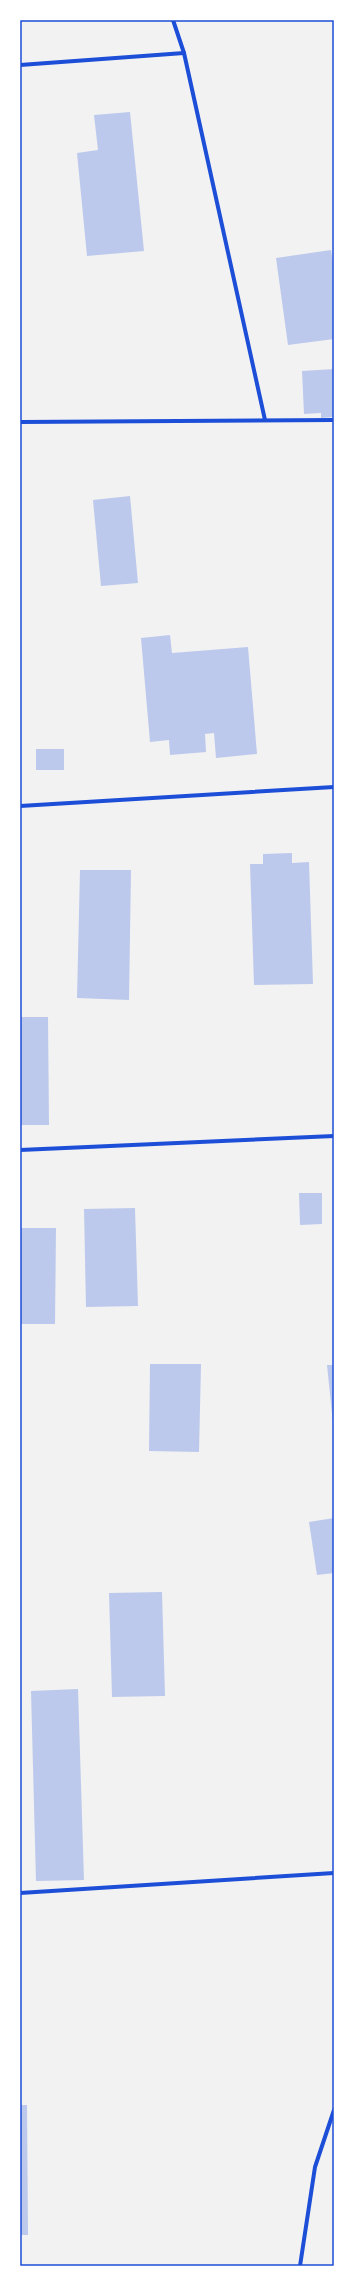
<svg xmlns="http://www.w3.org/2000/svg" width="354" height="2286" font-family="'Playfair Display',serif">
<rect width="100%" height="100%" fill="#f2f2f2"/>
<g fill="#bdc9ec">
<path d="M130 112 144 251 87 256 77 153 98 150 94 115Z"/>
<path d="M331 250 334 270V339L288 345 276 258Z"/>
<path d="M334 369V417L321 418V413L304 414 302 371Z"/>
<path d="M130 496 138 583 101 586 93 500Z"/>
<path d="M170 635 172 653 248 647 257 754 216 758 214 733 205 734 206 752 170 755 169 740 150 742 141 638Z"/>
<rect x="36" y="749" width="28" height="21"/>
<path d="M292 853V863L309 862 313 984 254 985 250 864H263V854Z"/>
<path d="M80 870H131L129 1000 77 998Z"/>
<path d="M20 1017H48L49 1125H20Z"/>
<path d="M299 1193H322V1224L300 1225Z"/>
<path d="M135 1208 138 1306 86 1307 84 1209Z"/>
<path d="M20 1228H56L55 1324H20Z"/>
<path d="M150 1364H201L199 1452 149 1451Z"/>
<path d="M327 1365H334V1423H333Z"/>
<path d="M334 1518V1573L317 1575 309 1522Z"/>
<path d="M162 1592 165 1696 112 1697 109 1593Z"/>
<path d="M78 1689 84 1880 36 1881 31 1691Z"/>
<path d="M20 2105H27L28 2235H20Z"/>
</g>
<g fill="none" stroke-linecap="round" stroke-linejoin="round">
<g stroke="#1d4ed8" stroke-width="4">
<path d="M173 20 184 53 265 420"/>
<path d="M20 65 184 53"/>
<path d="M20 422 334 420"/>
<path d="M20 806 334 787"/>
<path d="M20 1150 334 1136"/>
<path d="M20 1893 334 1873"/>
<path d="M300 2266 315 2167 334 2110"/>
</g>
</g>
<rect width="354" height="2286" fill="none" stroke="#ffffff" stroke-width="42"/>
<rect x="21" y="21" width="312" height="2244" fill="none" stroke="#1d4ed8" stroke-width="1.5"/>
</svg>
